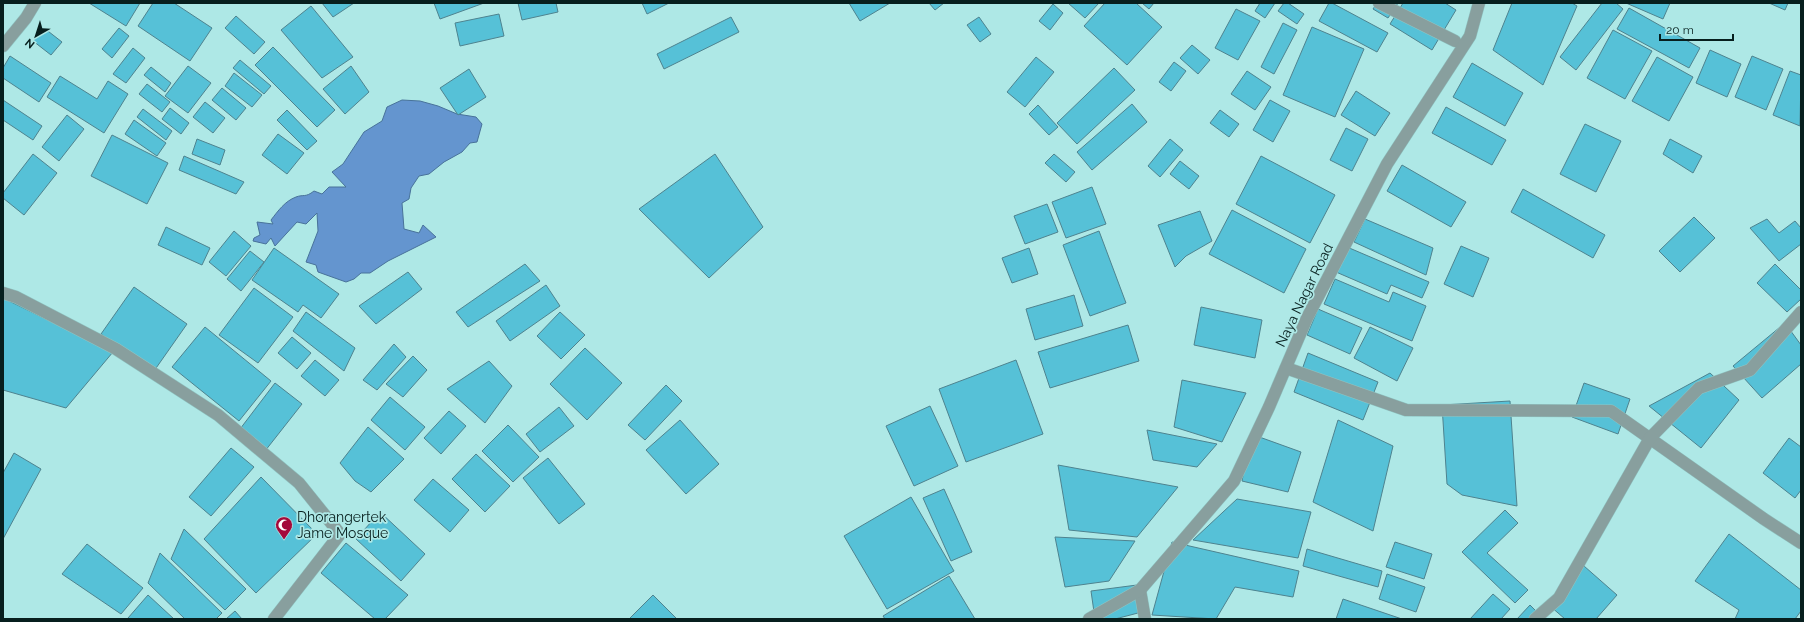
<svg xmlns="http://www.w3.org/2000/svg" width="1804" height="622" font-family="Raleway,sans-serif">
<rect width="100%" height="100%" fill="#aee8e6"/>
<path fill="#6495cf" stroke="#48729a" d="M402 100 420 101 438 106 457 114 476 117 482 124 477 142 470 143 462 152 444 162 429 174 419 176 411 188 409 199 402 203 404 229 419 233 423 225 436 237 388 261 370 273H361L354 279 346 282 318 272 316 265 306 262 318 231 317 213 306 224 297 222 275 246 271 238 266 244 253 241 254 238 260 235 257 222 273 224 271 220C278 211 285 201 296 197 304 194 305 198 314 191L322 194 329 187H346L332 172 343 164 364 132 382 121 387 107Z"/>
<g fill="#56c1d7" stroke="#4e838f">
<path d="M89 3H140L126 26Z"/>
<path d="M153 3H174L212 28 190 61 138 26Z"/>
<path d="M322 3H354L333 17Z"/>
<path d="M434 3H484L440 19Z"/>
<path d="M518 3H556L558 12 522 20Z"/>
<path d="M642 3H669L647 14Z"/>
<path d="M849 3H890L860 21Z"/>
<path d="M929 3H944L935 10Z"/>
<path d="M1068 3H1099L1085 18Z"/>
<path d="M1105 3H1136L1162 27 1127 65 1084 26Z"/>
<path d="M1142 3H1154L1149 9Z"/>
<path d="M1260 3H1275L1265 18 1255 11Z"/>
<path d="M1284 3H1288L1304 14 1297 24 1278 11Z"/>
<path d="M1329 3H1332L1388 33 1377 52 1319 21Z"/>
<path d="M1377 3H1398L1388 18 1373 9Z"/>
<path d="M1403 3H1445L1456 10 1432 50 1390 24Z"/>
<path d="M1512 3H1572L1577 6 1543 85 1493 50Z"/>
<path d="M1602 3H1616L1623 9 1576 70 1560 57Z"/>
<path d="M1626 3H1670L1663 19Z"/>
<path d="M1769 3H1788L1785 10Z"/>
<path d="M1053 4 1063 13 1050 30 1039 21Z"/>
<path d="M311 6 353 57 322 78 281 30Z"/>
<path d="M1629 8 1700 48 1689 68 1617 29Z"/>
<path d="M1236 9 1260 21 1238 60 1215 48Z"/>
<path d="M499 14 504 36 460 46 455 23Z"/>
<path d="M236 16 265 42 254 54 225 28Z"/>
<path d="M731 17 739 32 664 69 657 54Z"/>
<path d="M979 17 991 34 980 42 967 25Z"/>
<path d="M1283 23 1297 30 1274 74 1261 67Z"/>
<path d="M1312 27 1364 49 1335 117 1283 95Z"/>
<path d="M44 28 62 42 51 55 33 41Z"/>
<path d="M119 28 129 36 112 58 102 49Z"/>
<path d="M1613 30 1652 51 1625 99 1587 78Z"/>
<path d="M1192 45 1210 60 1198 74 1180 58Z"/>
<path d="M273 47 335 110 317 127 255 65Z"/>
<path d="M133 48 145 58 126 83 113 74Z"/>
<path d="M1710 50 1741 64 1727 97 1696 83Z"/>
<path d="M10 56 51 83 39 102 3 78V68Z"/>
<path d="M1752 56 1783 69 1766 110 1735 97Z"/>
<path d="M1036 57 1054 72 1025 107 1007 92Z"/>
<path d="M1657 57 1693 77 1669 121 1632 101Z"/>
<path d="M240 60 271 86 264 94 233 68Z"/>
<path d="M1174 62 1186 71 1171 91 1159 82Z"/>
<path d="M1472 63 1523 93 1505 126 1453 97Z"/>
<path d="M188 66 211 83 188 113 165 96Z"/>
<path d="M351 66 369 92 345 114 323 89Z"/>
<path d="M151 67 171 83 165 92 144 75Z"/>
<path d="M1114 68 1135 90 1077 144 1057 123Z"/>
<path d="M469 69 486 97 458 115 440 88Z"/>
<path d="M1247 71 1271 87 1255 110 1231 94Z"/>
<path d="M1790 71 1801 75 1800 126 1773 115Z"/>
<path d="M234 73 262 95 252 107 225 86Z"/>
<path d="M60 76 97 99 108 81 128 94 104 133 47 97Z"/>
<path d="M147 84 170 102 162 112 139 94Z"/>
<path d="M222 88 246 108 236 120 212 100Z"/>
<path d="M1356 91 1390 113 1375 136 1341 115Z"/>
<path d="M3 100 42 126 33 140 3 120Z"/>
<path d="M1270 100 1290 111 1273 142 1253 130Z"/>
<path d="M205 102 225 118 213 133 193 117Z"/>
<path d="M1132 104 1147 122 1092 170 1077 152Z"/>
<path d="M1038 105 1058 127 1049 135 1029 114Z"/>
<path d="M1446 107 1506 140 1492 165 1432 133Z"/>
<path d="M170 108 189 123 181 134 162 119Z"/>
<path d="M143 109 172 131 166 140 137 117Z"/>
<path d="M287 110 317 141 307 150 277 120Z"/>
<path d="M1220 110 1239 124 1229 137 1210 123Z"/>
<path d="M67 115 84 129 59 161 42 147Z"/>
<path d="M134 120 166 143 157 156 125 134Z"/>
<path d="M1585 124 1621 141 1596 192 1560 174Z"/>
<path d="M1346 128 1368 139 1352 171 1330 160Z"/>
<path d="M278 134 304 153 287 174 262 155Z"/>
<path d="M112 135 168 163 147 204 91 176Z"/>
<path d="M197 139 225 150 220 165 192 154Z"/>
<path d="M1170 139 1183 150 1160 177 1148 166Z"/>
<path d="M1670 139 1702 156 1693 173 1663 154Z"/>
<path d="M33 154 57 173 24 215 3 198V193Z"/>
<path d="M715 154 763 227 709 278 639 209Z"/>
<path d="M1054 154 1075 172 1066 182 1045 163Z"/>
<path d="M184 156 244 182 236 194 179 170Z"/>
<path d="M1261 156 1335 195 1310 243 1236 204Z"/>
<path d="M1180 161 1199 176 1189 189 1170 174Z"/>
<path d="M1402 165 1466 202 1451 227 1387 191Z"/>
<path d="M1092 187 1106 224 1066 238 1052 202Z"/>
<path d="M1523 189 1605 235 1593 258 1511 212Z"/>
<path d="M1047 204 1058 232 1025 244 1014 216Z"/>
<path d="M1232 210 1306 249 1284 293 1209 254Z"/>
<path d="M1200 211 1212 241 1186 256 1175 267 1158 225Z"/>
<path d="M1694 217 1715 238 1680 272 1659 251Z"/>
<path d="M1365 219 1433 248 1426 275 1354 242Z"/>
<path d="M1767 219 1779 233 1795 221 1801 228V244L1779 261 1750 228Z"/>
<path d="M166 227 210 248 202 265 158 245Z"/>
<path d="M234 231 251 246 226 276 209 262Z"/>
<path d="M1099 231 1126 303 1090 316 1063 245Z"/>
<path d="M1461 246 1489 258 1473 297 1444 284Z"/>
<path d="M1347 247 1429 282 1422 298 1391 285 1387 294 1336 272Z"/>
<path d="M274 248 339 294 321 318 303 305 298 312 252 280Z"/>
<path d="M1029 248 1038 274 1012 283 1002 258Z"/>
<path d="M250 251 264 262 241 291 227 279Z"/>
<path d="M525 264 540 281 468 327 456 312Z"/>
<path d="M1775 264 1801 290V299L1787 312 1757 283Z"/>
<path d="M408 272 422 289 376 324 359 306Z"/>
<path d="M1335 279 1389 302 1393 292 1426 306 1412 341 1324 304Z"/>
<path d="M546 285 560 306 510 341 496 321Z"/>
<path d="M134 287 187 324 154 371 101 334Z"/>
<path d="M254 288 293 317 258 363 219 335Z"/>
<path d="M1074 295 1083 326 1035 340 1026 309Z"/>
<path d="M3 298 113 352 66 408 3 390Z"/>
<path d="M1201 307 1262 320 1255 358 1194 345Z"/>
<path d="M1318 309 1362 328 1350 354 1307 335Z"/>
<path d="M306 312 355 348 344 371 293 331Z"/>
<path d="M560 312 585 335 561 359 537 336Z"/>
<path d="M1785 323 1801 345V364L1762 398 1733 366Z"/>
<path d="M1128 325 1139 361 1050 388 1038 352Z"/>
<path d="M205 327 271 381 239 421 172 367Z"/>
<path d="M1370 327 1413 348 1397 381 1354 358Z"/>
<path d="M292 337 311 353 297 369 278 353Z"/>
<path d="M394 344 406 357 377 390 363 380Z"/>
<path d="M585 348 622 383 587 420 550 384Z"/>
<path d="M1308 353 1378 382 1363 420 1294 392Z"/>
<path d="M413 356 427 370 403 397 386 384Z"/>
<path d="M315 360 339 380 325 396 301 376Z"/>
<path d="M1016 360 1043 434 966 462 939 389Z"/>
<path d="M489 361 512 386 485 423 447 389Z"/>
<path d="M1710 373 1739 400 1701 448 1649 406Z"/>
<path d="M1182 380 1246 393 1222 442 1174 427Z"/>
<path d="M275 383 302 404 265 451 240 429Z"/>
<path d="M1584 383 1630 399 1618 434 1572 417Z"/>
<path d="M666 385 682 401 645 440 628 425Z"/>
<path d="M390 397 425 427 405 450 371 420Z"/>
<path d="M1510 401 1517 506 1462 495 1447 484 1442 405Z"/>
<path d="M930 406 958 466 914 486 886 426Z"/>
<path d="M559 407 574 426 540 452 526 434Z"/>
<path d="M449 411 466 426 441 454 424 438Z"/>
<path d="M680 420 719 464 686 494 646 450Z"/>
<path d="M1338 420 1393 446 1373 531 1313 502Z"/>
<path d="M508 425 539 457 513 482 482 451Z"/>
<path d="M368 427 404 459 371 492 355 481 340 463Z"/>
<path d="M1147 430 1217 444 1197 467 1153 460Z"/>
<path d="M1251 434 1301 452 1288 492 1242 481Z"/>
<path d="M1789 438 1801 447V490L1795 498 1763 473Z"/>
<path d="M231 448 254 467 211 516 189 497Z"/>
<path d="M14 453 41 469 3 539V473Z"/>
<path d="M476 454 510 486 485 512 452 479Z"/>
<path d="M548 458 585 504 559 524 523 478Z"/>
<path d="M1058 465 1178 487 1137 537 1069 530Z"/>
<path d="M261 477 317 534 256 593 204 539Z"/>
<path d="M433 479 469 510 450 532 414 500Z"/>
<path d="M944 489 972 552 951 561 923 498Z"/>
<path d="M911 497 954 571 887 609 844 536Z"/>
<path d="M1237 499 1311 512 1298 558 1193 540Z"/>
<path d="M1505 510 1518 523 1487 553 1528 590 1515 603 1462 552Z"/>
<path d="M380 512 425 554 401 581 356 539Z"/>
<path d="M184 529 246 589 225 610 171 559Z"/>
<path d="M1729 534 1801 590V611L1795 619H1735L1739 610 1695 581Z"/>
<path d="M1055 537 1135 541 1109 581 1065 587Z"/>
<path d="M1172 542 1299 571 1293 597 1235 587 1216 619 1152 615Z"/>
<path d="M1395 542 1432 554 1424 579 1386 567Z"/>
<path d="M346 543 408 595 385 619H375L321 573Z"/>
<path d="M87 544 143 588 121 614 62 574Z"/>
<path d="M1307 549 1382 571 1378 587 1303 566Z"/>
<path d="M160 553 222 613 216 619H185L148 583Z"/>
<path d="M1584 566 1617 595 1596 619H1565L1550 606Z"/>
<path d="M1387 574 1425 587 1416 612 1379 599Z"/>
<path d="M949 576 975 619H885L883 616Z"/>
<path d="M1137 585 1138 613 1115 619H1095L1091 591Z"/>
<path d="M1493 594 1510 609 1501 619H1470Z"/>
<path d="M148 595 174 619H129L128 618Z"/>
<path d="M653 595 677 619H629Z"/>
<path d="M1343 599 1402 619H1336Z"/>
<path d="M1530 605 1544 619H1517Z"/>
<path d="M235 611 242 619H226Z"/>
</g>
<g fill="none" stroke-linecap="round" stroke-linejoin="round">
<g stroke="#90c4c2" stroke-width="13">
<g id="minor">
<path d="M1379 3 1455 41"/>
<path d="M3 46 26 18 35 3"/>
<path d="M3 293 16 297 116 349 218 415 299 483 340 534 274 619"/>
<path d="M1286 368 1406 410 1611 411 1764 519 1801 543"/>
<path d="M1140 590 1145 619"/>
<path d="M1089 619 1140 590 1234 481 1269 407 1307 318 1387 164 1470 36 1479 3"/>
<path d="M1535 619 1559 598 1650 438 1699 388 1750 370 1801 312"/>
</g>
</g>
<use href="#minor" stroke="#889f9e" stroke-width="12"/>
</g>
<defs>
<g id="mosque-pin" transform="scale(0.9)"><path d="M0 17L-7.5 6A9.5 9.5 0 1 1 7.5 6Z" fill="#a4083a" stroke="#aee8e6"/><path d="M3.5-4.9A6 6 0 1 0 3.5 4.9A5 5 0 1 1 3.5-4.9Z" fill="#fff"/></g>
</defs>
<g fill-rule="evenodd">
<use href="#mosque-pin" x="284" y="525"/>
</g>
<g text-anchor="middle" stroke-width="3.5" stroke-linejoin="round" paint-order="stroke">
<g font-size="14" fill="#071f1e" stroke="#aee8e6">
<text transform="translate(1304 295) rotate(-64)" y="5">Naya Nagar Road</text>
</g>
<g font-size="14" fill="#071f1e" stroke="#aee8e6" text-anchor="start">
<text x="297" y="522">Dhorangertek<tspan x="297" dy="16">Jame Mosque</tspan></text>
</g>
</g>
<rect width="1804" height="622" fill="none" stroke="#071f1e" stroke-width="8"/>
<g transform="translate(36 36) rotate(219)" stroke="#aee8e6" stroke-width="3" paint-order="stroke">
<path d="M0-3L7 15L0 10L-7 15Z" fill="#071f1e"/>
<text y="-6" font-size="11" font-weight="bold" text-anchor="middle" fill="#071f1e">N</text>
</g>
<path d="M1660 34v6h73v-6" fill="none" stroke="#071f1e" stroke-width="2"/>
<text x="1666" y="34" font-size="12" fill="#071f1e" stroke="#aee8e6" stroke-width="3" paint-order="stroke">20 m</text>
</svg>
